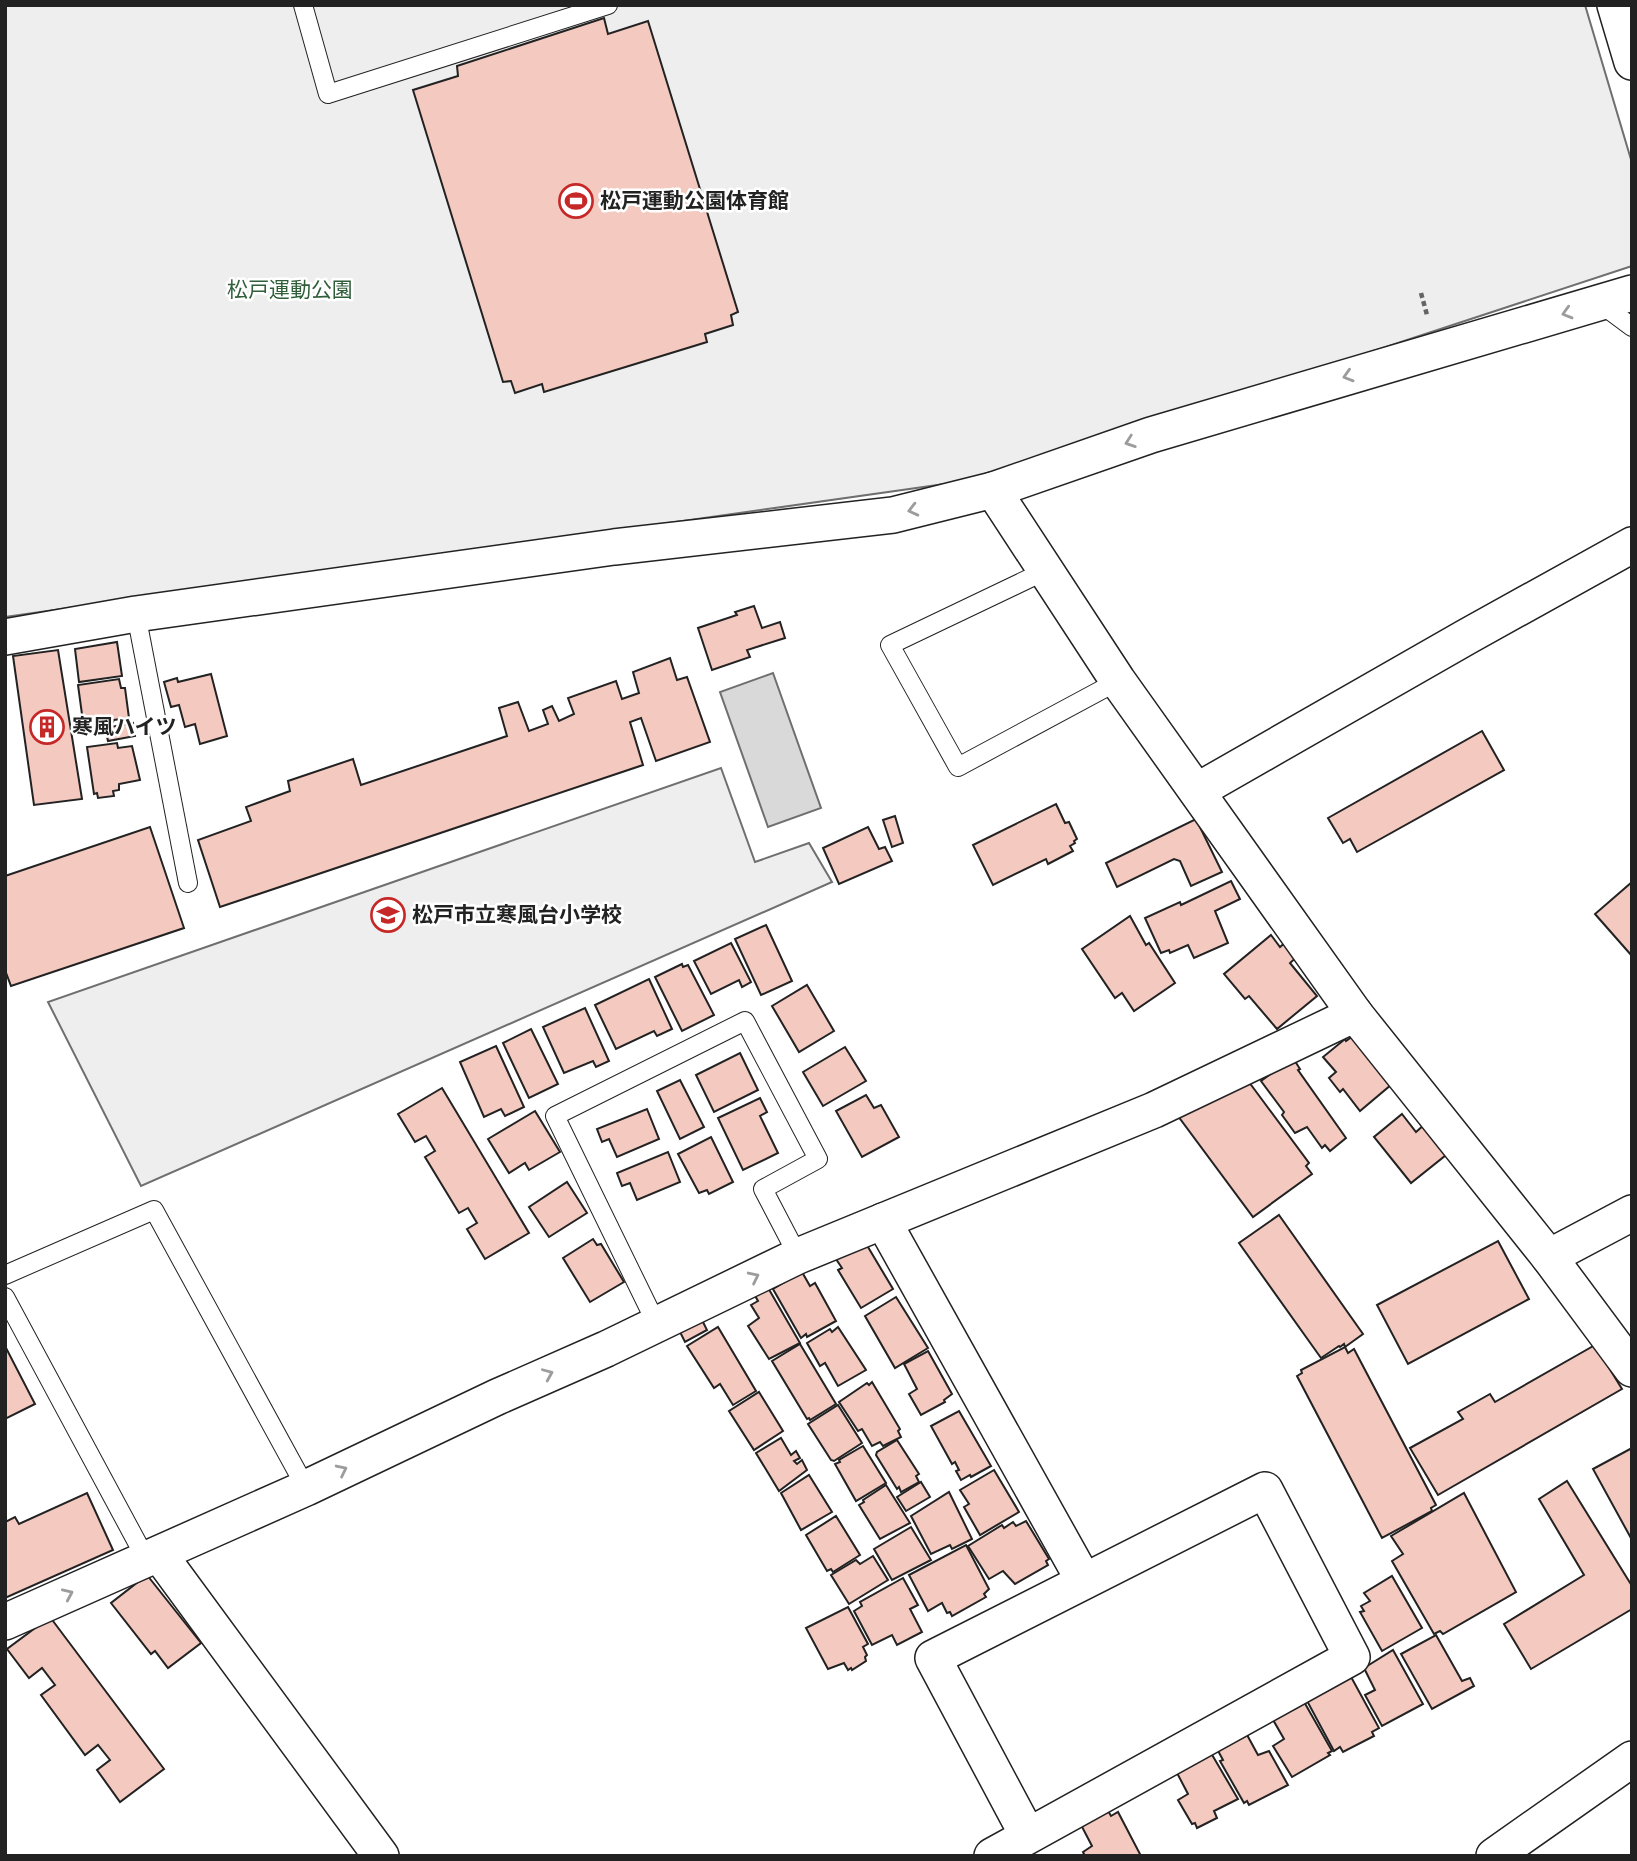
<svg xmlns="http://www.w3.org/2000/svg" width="1637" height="1861" font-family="Mulish,'Noto Sans JP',sans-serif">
<rect width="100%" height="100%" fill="#fff"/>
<g fill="#eee" stroke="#6f6f6f" stroke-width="2">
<path d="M5 5H1585L1632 163V266L987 478 5 617Z"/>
<path d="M721 768 755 862 809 843 832 882 141 1186 48 1002Z"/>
</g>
<path fill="#d9d9d9" stroke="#6f6f6f" stroke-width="2" d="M773 673 821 808 768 827 720 692Z"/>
<g fill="#f3c9c0" stroke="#222" stroke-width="2">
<path d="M604 18 608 34 648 21 738 312 731 315 733 325 705 334 707 342 544 392 542 384 515 393 511 381 503 382 413 90 458 76 457 66Z"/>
<path d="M754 606 762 628 780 622 785 638 747 650 750 657 712 670 698 628 737 615 735 612Z"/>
<path d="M117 642 122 676 79 682 75 649Z"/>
<path d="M58 650 82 799 34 805 13 656Z"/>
<path d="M670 658 677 680 687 677 710 742 656 761 641 718 630 722 643 765 220 907 198 840 251 821 246 807 290 791 288 781 353 759 361 785 507 736 499 708 518 702 529 731 548 724 543 710 552 706 559 721 574 714 568 698 616 681 622 699 639 693 633 672Z"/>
<path d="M211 674 227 736 200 744 195 724 185 727 179 705 171 707 164 682 177 678 178 682Z"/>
<path d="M119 679 121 688H125L129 718 114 720 111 725 84 729 78 685Z"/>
<path d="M133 723 135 736 108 741 105 728Z"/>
<path d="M1482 731 1504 770 1357 852 1350 839 1343 843 1328 818Z"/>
<path d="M117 743 118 748 132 746 140 780 119 784V790L113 791 114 796 98 798 97 793 94 794 87 747Z"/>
<path d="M1056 804 1065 823 1069 822 1077 839 1074 841 1075 843 1070 846 1073 851 1048 864 1046 859 993 885 973 845Z"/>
<path d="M895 816 903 843 892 847 883 820Z"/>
<path d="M1196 819 1222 872 1191 886 1180 861 1174 859 1117 887 1106 863Z"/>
<path d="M150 827 184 928 11 986 5 970V876Z"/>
<path d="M868 827 879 849 885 847 892 861 839 884 823 848Z"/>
<path d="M1231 881 1240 899 1215 911 1228 943 1194 958 1188 945 1170 953 1169 950 1161 953 1145 918 1180 902 1181 905Z"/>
<path d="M1632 882V956L1595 914Z"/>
<path d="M1130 916 1146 945 1149 943 1175 983 1134 1011 1122 993 1115 998 1082 949Z"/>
<path d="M766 925 792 981 761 995 735 939Z"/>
<path d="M1271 935 1280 947 1287 941 1299 955 1290 963 1317 996 1277 1029 1249 996 1245 999 1224 974Z"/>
<path d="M731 943 751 982 742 987 739 980 711 994 694 961Z"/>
<path d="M682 964 683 967 688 965 714 1015 682 1031 655 977Z"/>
<path d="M649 979 672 1029 657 1036 654 1031 616 1049 595 1005Z"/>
<path d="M807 985 834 1031 799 1052 772 1006Z"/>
<path d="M585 1008 609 1061 596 1067 593 1061 564 1073 543 1027Z"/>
<path d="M531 1029 558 1084 529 1098 503 1043Z"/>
<path d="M1353 1036 1392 1084 1360 1111 1343 1089 1340 1092 1329 1078 1336 1072 1323 1057 1345 1039 1346 1041Z"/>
<path d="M496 1046 524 1107 505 1116 501 1109 484 1117 460 1062Z"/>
<path d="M845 1047 866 1081 823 1106 803 1072Z"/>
<path d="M740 1053 758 1090 714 1112 696 1075Z"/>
<path d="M1293 1058 1300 1069 1298 1070 1346 1138 1330 1151 1325 1145 1322 1148 1307 1127 1295 1133 1282 1115 1284 1112 1261 1081Z"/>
<path d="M1243 1074 1309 1163 1306 1166 1312 1174 1253 1217 1178 1116Z"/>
<path d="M680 1080 704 1127 680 1139 657 1091Z"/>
<path d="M442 1088 529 1233 485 1259 467 1229 477 1223 468 1208 459 1213 425 1157 435 1151 426 1136 415 1142 398 1114Z"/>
<path d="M866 1095 874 1108 881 1105 899 1137 862 1157 836 1111Z"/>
<path d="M760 1098 767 1112 760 1116 778 1153 743 1170 718 1118Z"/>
<path d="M647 1109 659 1139 617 1157 609 1139 602 1142 597 1129Z"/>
<path d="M535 1111 560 1152 529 1170 525 1163 509 1173 488 1139Z"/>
<path d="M1402 1114 1416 1132 1425 1124 1433 1135 1431 1137 1446 1155 1411 1183 1374 1137Z"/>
<path d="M711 1137 733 1182 709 1194 707 1190 699 1193 678 1154Z"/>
<path d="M668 1152 680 1182 637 1200 630 1183 622 1186 617 1173Z"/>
<path d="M567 1182 587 1213 549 1237 529 1207Z"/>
<path d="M1279 1215 1363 1334 1345 1347 1344 1344 1340 1347 1339 1346 1321 1358 1239 1243Z"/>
<path d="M593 1239 597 1245 601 1244 624 1282 590 1302 563 1258Z"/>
<path d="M1498 1241 1529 1299 1408 1364 1377 1305Z"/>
<path d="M865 1242 893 1289 861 1308 838 1270 842 1268 836 1259Z"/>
<path d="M802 1272 810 1286 815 1283 836 1321 807 1337 806 1334 801 1338 773 1289Z"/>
<path d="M767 1286 800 1343 769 1359 748 1326 759 1318 751 1305 758 1301 754 1294Z"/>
<path d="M896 1297 928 1348 895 1368 865 1316Z"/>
<path d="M700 1316 707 1330 685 1342 678 1328Z"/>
<path d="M718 1327 756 1391 733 1405 720 1384 714 1388 687 1346Z"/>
<path d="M838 1327 866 1370 838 1386 825 1363 820 1366 807 1343 830 1329 832 1332Z"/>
<path d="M800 1344 836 1404 810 1420 809 1418 807 1419 772 1361Z"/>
<path d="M1595 1345 1622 1389 1438 1495 1410 1448 1463 1419 1458 1412 1490 1394 1495 1402Z"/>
<path d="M5 1346 35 1404 5 1419Z"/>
<path d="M1345 1347 1348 1353 1354 1349 1436 1505 1431 1508 1432 1511 1382 1538 1297 1376 1302 1373 1301 1370Z"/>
<path d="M928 1351 952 1394 944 1400 945 1402 921 1415 909 1394 917 1389 904 1364Z"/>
<path d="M872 1382 900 1429 898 1431 901 1437 883 1446 880 1442 872 1446 862 1429 858 1431 839 1402 867 1383 869 1385Z"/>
<path d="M759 1392 783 1431 754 1450 729 1411Z"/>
<path d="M838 1405 862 1443 834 1461 831 1460 808 1424Z"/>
<path d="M959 1411 991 1466 971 1477 970 1475 961 1480 956 1471 959 1470 955 1462 952 1464 931 1426Z"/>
<path d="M781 1438 791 1455 796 1451 800 1458 794 1461 797 1464 802 1460 807 1470 779 1491 756 1453Z"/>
<path d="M897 1440 919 1474 916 1476 919 1482 901 1492 899 1487 897 1489 876 1455 877 1452Z"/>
<path d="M863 1446 886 1483 856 1501 835 1464 840 1462 839 1460Z"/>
<path d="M1632 1448V1540L1593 1469Z"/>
<path d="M994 1470 1019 1512 980 1535 964 1507 969 1504 960 1490Z"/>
<path d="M809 1475 832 1512 801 1530 781 1493Z"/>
<path d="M1567 1481 1632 1586V1609L1531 1669 1504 1624 1584 1575 1539 1499Z"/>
<path d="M921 1482 930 1497 906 1511 897 1497Z"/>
<path d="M886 1485 910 1523 880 1539 859 1505 864 1502 863 1500Z"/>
<path d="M949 1492 972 1539 952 1549 950 1545 931 1554 911 1516Z"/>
<path d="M87 1493 113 1550 5 1598V1522L15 1517 19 1524Z"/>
<path d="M1464 1493 1516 1592 1443 1634 1440 1631 1434 1634 1392 1561 1403 1554 1391 1536Z"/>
<path d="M836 1516 860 1555 833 1572 831 1569 827 1571 806 1535Z"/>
<path d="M1026 1521 1049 1559 1046 1561 1048 1565 1015 1584 1003 1571 989 1579 968 1546 1002 1525 1004 1528 1013 1522 1016 1526Z"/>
<path d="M911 1527 931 1560 892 1580 874 1549Z"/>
<path d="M966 1545 989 1589 984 1594 986 1597 952 1616 950 1612 947 1613 942 1603 928 1611 909 1575Z"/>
<path d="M873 1556 888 1580 849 1604 831 1575 856 1560 860 1564Z"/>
<path d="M147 1575 201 1643 168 1668 155 1651 151 1654 111 1603Z"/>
<path d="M1392 1576 1422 1628 1382 1651 1360 1612 1364 1611 1361 1606 1370 1601 1364 1593Z"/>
<path d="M903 1578 918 1605 910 1609 922 1632 897 1645 892 1635 872 1645 854 1611 862 1606 860 1602Z"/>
<path d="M848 1607 868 1644 863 1647 867 1655 865 1657 866 1661 852 1670 851 1668 848 1670 844 1663 828 1669 806 1628Z"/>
<path d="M50 1617 164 1769 120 1802 97 1770 110 1760 98 1745 85 1755 41 1695 55 1685 42 1668 29 1678 7 1649Z"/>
<path d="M1436 1635 1462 1681 1470 1678 1474 1686 1432 1709 1401 1654Z"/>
<path d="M1393 1650 1423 1704 1382 1726 1365 1695 1375 1690 1364 1668Z"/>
<path d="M1350 1675 1379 1728 1372 1732 1374 1736 1343 1752 1340 1747 1334 1751 1306 1699Z"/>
<path d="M1303 1700 1332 1751 1328 1753 1330 1755 1292 1777 1273 1746 1284 1739 1272 1718Z"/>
<path d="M1246 1733 1258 1755 1269 1751 1288 1785 1249 1805 1247 1801 1244 1803 1220 1761 1223 1760 1217 1749Z"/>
<path d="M1211 1753 1238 1799 1214 1811 1217 1818 1197 1828 1195 1823 1192 1824 1178 1800 1188 1794 1176 1771Z"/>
<path d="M1107 1809 1111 1816 1118 1812 1141 1856H1085L1083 1852 1092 1846 1080 1823Z"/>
</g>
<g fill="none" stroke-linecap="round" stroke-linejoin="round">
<g stroke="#222" stroke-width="20">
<g id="service">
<path d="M303 5 328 94 608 5"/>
<path d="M1601 304 1632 327"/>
<path d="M1047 570 890 645 958 767 1118 681"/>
<path d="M136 614 188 883"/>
<path d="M5 1275 154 1210 306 1488"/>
<path d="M5 1297 146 1559"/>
<path d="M657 1325 555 1116 745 1021 818 1159 763 1189 798 1256"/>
</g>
</g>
<g stroke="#222" stroke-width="38">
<g id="minor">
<path d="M1615 5 1632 62"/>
<path d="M993 490 1118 681 1355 1014 1549 1257 1632 1369"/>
<path d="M5 637 136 614 614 547 893 515 993 490 1151 435 1632 293"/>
<path d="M1197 791 1468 636 1632 545"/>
<path d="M883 1221 1084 1581"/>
<path d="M1549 1257 1632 1213"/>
<path d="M159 1554 381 1856"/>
<path d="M5 1622 306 1488 497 1397 606 1349 798 1256 1154 1110 1355 1014"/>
<path d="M992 1856 1352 1657 1265 1490 933 1658 1028 1836"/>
<path d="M1494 1856 1632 1759"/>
</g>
</g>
<path stroke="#646464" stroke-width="4.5" stroke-dasharray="5 3.5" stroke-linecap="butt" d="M1421 293 1427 315"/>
<use href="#service" stroke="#fff" stroke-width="18"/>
<use href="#minor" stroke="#fff" stroke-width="35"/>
</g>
<defs><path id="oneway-chevron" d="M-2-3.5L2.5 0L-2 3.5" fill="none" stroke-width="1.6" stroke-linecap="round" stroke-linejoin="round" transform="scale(1.75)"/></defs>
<g stroke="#9c9c9c">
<use href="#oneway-chevron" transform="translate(1567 313) rotate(164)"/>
<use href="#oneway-chevron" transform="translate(1348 376) rotate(163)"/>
<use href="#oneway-chevron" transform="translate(1130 442) rotate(161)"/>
<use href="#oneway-chevron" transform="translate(913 510) rotate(166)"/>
<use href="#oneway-chevron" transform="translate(754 1277) rotate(-26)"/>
<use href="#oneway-chevron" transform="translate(548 1374) rotate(-23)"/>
<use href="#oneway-chevron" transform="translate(342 1470) rotate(-26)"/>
<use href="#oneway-chevron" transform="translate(68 1594) rotate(-24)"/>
</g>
<defs>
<g id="stadium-ring" transform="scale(1.75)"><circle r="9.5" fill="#fff" stroke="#c62828" stroke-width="1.5"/><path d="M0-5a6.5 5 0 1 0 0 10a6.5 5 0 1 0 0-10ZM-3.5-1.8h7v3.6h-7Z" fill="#c62828"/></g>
<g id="building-ring" transform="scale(1.75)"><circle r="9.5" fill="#fff" stroke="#c62828" stroke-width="1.5"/><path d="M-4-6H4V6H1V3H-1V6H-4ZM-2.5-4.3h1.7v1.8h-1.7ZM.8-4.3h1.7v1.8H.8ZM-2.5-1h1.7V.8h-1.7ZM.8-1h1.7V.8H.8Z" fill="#c62828"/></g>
<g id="school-ring" transform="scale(1.75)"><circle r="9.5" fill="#fff" stroke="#c62828" stroke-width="1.5"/><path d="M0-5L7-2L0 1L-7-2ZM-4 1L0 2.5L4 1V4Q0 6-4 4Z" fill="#c62828"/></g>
</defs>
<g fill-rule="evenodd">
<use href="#stadium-ring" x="576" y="201"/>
<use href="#building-ring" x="47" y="727"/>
<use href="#school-ring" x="388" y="915"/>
</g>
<g text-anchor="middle" stroke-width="5" stroke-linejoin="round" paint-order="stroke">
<g font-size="21" font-weight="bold" fill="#222" stroke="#fff" text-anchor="start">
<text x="600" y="208">松戸運動公園体育館</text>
<text x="72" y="734">寒風ハイツ</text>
<text x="412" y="922">松戸市立寒風台小学校</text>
</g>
<g font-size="21" fill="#2f5e38" stroke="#fff">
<text x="290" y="297">松戸運動公園</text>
</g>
</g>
<rect width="1637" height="1861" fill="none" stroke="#222222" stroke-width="14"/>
</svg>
